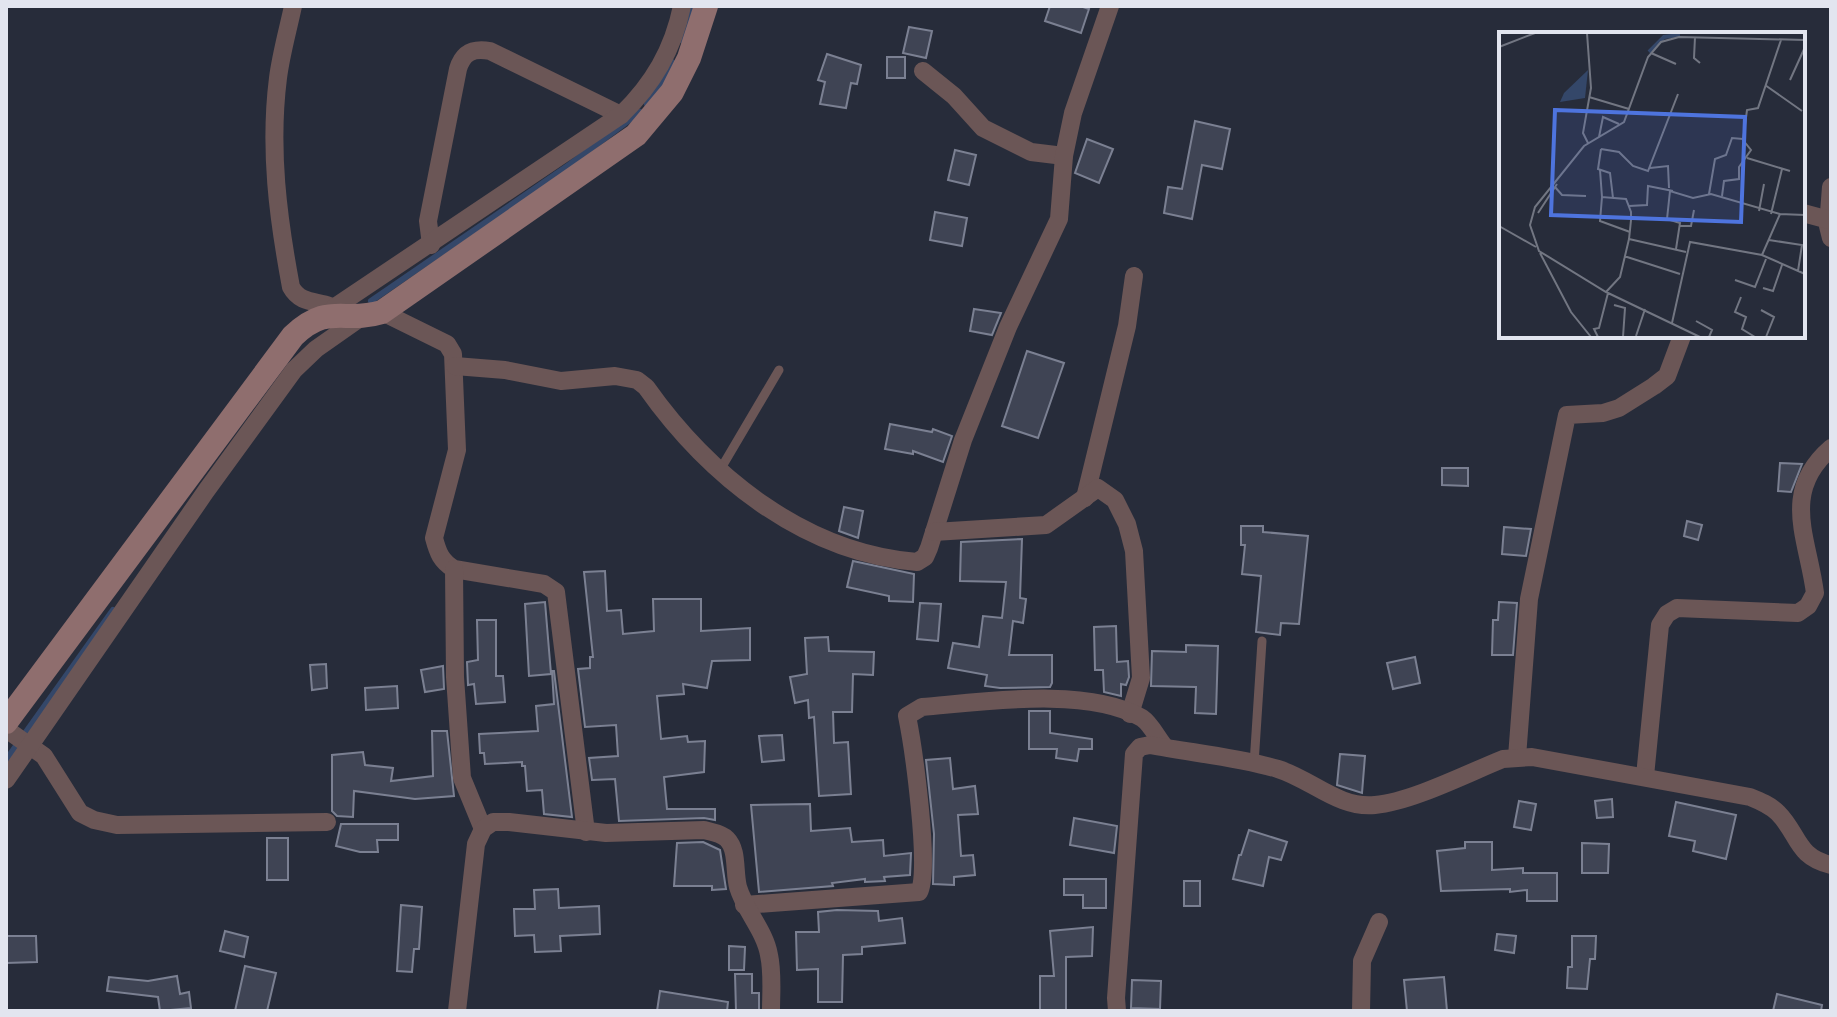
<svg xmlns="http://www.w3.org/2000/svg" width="1837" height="1017" font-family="Georgia,serif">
<rect width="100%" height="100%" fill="#272c3a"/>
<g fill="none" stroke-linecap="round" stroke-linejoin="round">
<g stroke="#344769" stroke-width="6">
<path d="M681 40 693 6"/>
<path d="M647 104 662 83 672 62"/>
<path d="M371 301 569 165 640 112"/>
<path d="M6 760 113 610"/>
</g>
</g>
<g fill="#3f4454" stroke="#7b8092" stroke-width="2">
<path d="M1050 6H1080L1089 9 1081 33 1045 21Z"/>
<path d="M909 27 932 31 926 58 903 53Z"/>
<path d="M827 54 861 65 857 84 851 83 846 108 820 104 825 82 818 80Z"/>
<rect x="887" y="57" width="18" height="21"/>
<path d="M1195 121 1230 129 1222 169 1202 165 1192 219 1164 213 1168 187 1182 189Z"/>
<path d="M1087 139 1113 149 1099 183 1075 173Z"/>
<path d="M955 150 976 155 969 185 948 180Z"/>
<path d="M935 212 967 218 962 246 930 240Z"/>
<path d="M974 309 1001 313 992 335 970 331Z"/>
<path d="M1027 351 1064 363 1038 438 1002 426Z"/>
<path d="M890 424 932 432 933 429 952 436 943 462 913 451V454L885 449Z"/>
<path d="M1780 463 1802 464 1791 492 1778 491Z"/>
<path d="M1442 468H1468V486L1442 485Z"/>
<path d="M844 507 863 511 858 538 839 531Z"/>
<path d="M1687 521 1702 525 1698 540 1684 536Z"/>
<path d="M1241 526H1263V532L1308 536 1299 624 1281 623 1280 635 1256 632 1261 576 1242 574 1245 545H1241Z"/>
<path d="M1504 527 1531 529 1526 556 1502 554Z"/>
<path d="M1022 539 1020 598 1026 599 1023 623 1013 621 1009 655H1052V683L1050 687 1000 688 985 686 987 675 948 668 953 643 979 647 983 616 1002 618 1006 582 960 581 961 542Z"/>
<path d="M853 561 914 574 913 602 889 601V596L847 587Z"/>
<path d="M605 571 607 611 621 610 623 634 654 631 653 599H701V631L750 628V660L712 661 707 688 683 684 684 694 657 696 661 739 687 736 688 742 705 741 704 772 664 777 667 809H715V820L704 818 619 821 615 779 592 780 589 758 618 756 616 725 585 727 578 669 590 668V657H593L584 572Z"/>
<path d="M545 602 551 674 529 676 525 604Z"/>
<path d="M1499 602 1517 603 1513 655H1492L1493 620H1498Z"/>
<path d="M920 603 941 604 938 641 917 639Z"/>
<path d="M477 620H496V676H503L505 702 476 704 474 684 468 685 467 662 478 660Z"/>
<path d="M1116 626 1117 662 1128 661 1129 677 1126 685 1121 684V696L1104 692 1103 670H1095L1094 627Z"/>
<path d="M828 637 829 651 874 652 873 675 853 674 852 712H833L834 743 848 742 851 794 819 796 814 717 809 718 808 700 795 703 790 677 807 674 805 638Z"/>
<path d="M1186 645 1218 646 1216 714 1195 713 1196 687 1151 686 1152 651 1186 652Z"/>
<path d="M1415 657 1420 683 1393 689 1387 663Z"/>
<path d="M326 664 327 688 312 690 310 665Z"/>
<path d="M443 666 444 689 425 692 421 670Z"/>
<path d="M552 671H554L572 817 544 814 542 790 527 791 525 766H522V762L485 764 484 753H480L479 734 538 731 536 706 554 704Z"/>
<path d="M397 686 398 708 366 710 365 688Z"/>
<path d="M1029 711H1050V733L1092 739V749H1079L1077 761 1056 758 1057 749H1029Z"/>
<path d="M432 731H447L454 796 415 799 354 791 353 817 337 816 332 811V755L363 752 365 765 393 768 391 781 433 776Z"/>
<path d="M782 735 784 760 762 762 759 736Z"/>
<path d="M1340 754 1365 756 1362 793 1337 785Z"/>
<path d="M950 758 953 789 975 786 978 814 958 815 961 856 973 855 975 875 954 877V885L933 884 934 834 926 760Z"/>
<path d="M1612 799 1613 817 1597 818 1595 801Z"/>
<path d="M1519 801 1536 804 1531 830 1514 827Z"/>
<path d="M1676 802 1736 815 1726 859 1693 851 1695 841 1669 836Z"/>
<path d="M810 804 811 831 850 828 852 842 883 840 884 856 911 853 910 875 884 877 885 881 865 882V879L832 883 833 886 759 892 751 805Z"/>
<path d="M1074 818 1117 826 1114 853 1070 845Z"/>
<path d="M341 824H398V840H377L378 852H360L336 846Z"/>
<path d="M1249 830 1287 842 1281 860 1269 857 1263 886 1233 879 1239 855H1241Z"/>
<rect x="267" y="838" width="21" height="42"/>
<path d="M703 842 720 850 726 889 712 890V886H674L677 843Z"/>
<path d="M1465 842H1492V870L1523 868V873H1557V901H1527V890L1510 892V889L1441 891 1437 851 1465 848Z"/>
<path d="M1582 843 1609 844 1608 873H1582Z"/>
<path d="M1064 879H1106V908H1083V895H1064Z"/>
<rect x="1184" y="881" width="16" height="25"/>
<path d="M558 889 559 908 599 906 600 934 560 936 561 951 535 952 534 935 515 936 514 909H535L534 890Z"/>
<path d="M401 905 422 907 419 949H414L412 972 397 971Z"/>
<path d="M837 910 878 911 879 921 902 918 905 943 862 947V954L843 955 842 1002H818V969L797 970 796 932H819L818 912Z"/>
<path d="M1093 927 1092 956 1066 957V1011H1040V976H1054L1050 931Z"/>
<path d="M225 931 248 937 244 957 220 951Z"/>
<path d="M1497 934 1516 936 1514 953 1495 950Z"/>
<path d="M6 936H36L37 962 6 963Z"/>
<path d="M1572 936H1596L1595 959H1590L1587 989 1567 988 1568 967H1572Z"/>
<path d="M729 946 745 947 744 970H729Z"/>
<path d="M245 966 276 973 267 1011H235Z"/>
<path d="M735 974H752V993H759V1011H736Z"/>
<path d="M177 976 180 994 189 992 191 1008 160 1011 158 997 107 991 109 977 148 981Z"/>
<path d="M1444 977 1447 1011H1407L1404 980Z"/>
<path d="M1132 980 1161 981 1160 1009 1131 1008Z"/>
<path d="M660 991 728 1002 727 1011H657Z"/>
<path d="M1777 994 1822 1005 1821 1011H1773Z"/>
</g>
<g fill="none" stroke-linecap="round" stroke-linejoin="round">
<g stroke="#6b5656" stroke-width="9">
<path d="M720 470 779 370"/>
<path d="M1254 764 1262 641"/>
</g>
<g stroke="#6b5656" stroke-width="18">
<path d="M293 6C288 30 281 54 278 78 269 149 278 218 291 287 303 309 326 297 341 314"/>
<path d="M923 71 954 96 983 128 1031 152 1064 156"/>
<path d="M1831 187 1828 226 1831 238"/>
<path d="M1803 213 1829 220"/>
<path d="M431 245 428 221 458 69C463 52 473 48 490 51L621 115"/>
<path d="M335 307 621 115C653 84 673 50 682 6"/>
<path d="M382 312 447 344 453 354 457 450 434 538C438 553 441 561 454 569L544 584 556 592 586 832"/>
<path d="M455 366 505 370 561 381 615 376 637 380 646 387C709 476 804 553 917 562L925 557 929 548 963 440 1008 327 1059 219 1064 156 1073 113 1110 6"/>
<path d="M1085 498 1127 326 1134 276"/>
<path d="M934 532 1046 525 1098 488 1115 500 1127 524 1134 551 1141 678 1130 714"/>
<path d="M454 569 455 677 462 778 483 829"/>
<path d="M6 729 44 756 80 813 94 820 117 825 327 822"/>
<path d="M1517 757 1529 599 1567 415 1603 413 1619 408 1654 386 1667 376 1682 336"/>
<path d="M1645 776 1660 625 1667 614 1677 608 1798 613 1808 606 1815 593C1808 538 1780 492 1831 448"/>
<path d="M6 780 206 491 294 370 316 349 363 316"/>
<path d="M744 905 919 892C931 871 913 745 907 716L922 707C982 702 1088 686 1142 718 1151 724 1158 739 1165 747"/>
<path d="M457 1011 476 844 483 829 493 822H509L606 833 704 830C711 832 721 833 727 839 738 850 734 872 738 887 745 911 765 931 769 955 773 973 771 993 771 1011"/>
<path d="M1117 1011 1116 998 1134 754 1140 747 1150 745C1192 753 1237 757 1278 769 1311 779 1339 809 1375 805 1411 802 1468 773 1503 759L1532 757 1750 797C1760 801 1770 805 1778 813 1799 834 1796 857 1831 865"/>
<path d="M1361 1011 1362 961 1379 922"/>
</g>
<path stroke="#8f6e6e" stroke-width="24" d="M6 722 293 336C329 302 343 324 382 312L636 135 672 92 689 58 706 6"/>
</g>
<g transform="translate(1499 32)">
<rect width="306" height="306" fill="#272c3a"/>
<path d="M89 38 86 66 61 70 65 61Z" fill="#344769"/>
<path fill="none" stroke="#344769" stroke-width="4" d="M150 20 165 5 181 3"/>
<path fill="none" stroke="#727682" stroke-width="2" d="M88 1 92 56 84 101 89 111M196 5 195 26 201 31M0 15 36 1M152 21 177 32M291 48 306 15M266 53 303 79M90 65 130 77M100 105 104 85 120 92M102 117 120 120 134 134 149 139 179 62M102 117 99 137 111 141 114 166M248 126 291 139M151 136 169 134 170 156M101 138 103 165M56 155 63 163 87 164M210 162 216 127 227 123 233 106 244 107M223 164 225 149 240 147V135L252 118 244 108 248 78 259 76 282 8M130 174 148 173 149 154 174 159M260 179 265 152M39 181 58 152M272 182 283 137M0 194 37 215M181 194H192L195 178M130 207 187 220M270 208 303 213 299 239M177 217 181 191 168 187 171 159 194 166 212 162 281 182M41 221 72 280 92 305M263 223 281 182 306 183M125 224 181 242M236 248 256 255 267 227M264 256 274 259 283 233M107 260 121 245 130 207 131 198 132 188V180L127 167 103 165 101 189 131 200M242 265 236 280 247 285 243 297 256 305M115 273 126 276 124 305M262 278 275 285 267 305M197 289 213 298 210 305M173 291 191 210 263 223 306 242M137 304 146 277M99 305 95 297 100 296 109 261M130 305H175M201 305 107 260 40 219 31 193 36 175 85 114 125 90 149 25 162 10 180 5 306 8"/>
<path fill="#4e74de" fill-opacity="0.15" stroke="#4e74de" stroke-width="4" d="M56 78 246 85 242 190 52 183Z"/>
<rect width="306" height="306" fill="none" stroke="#e2e5ef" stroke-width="4"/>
</g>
<rect width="1837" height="1017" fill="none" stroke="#e2e5ef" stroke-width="16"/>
</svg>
